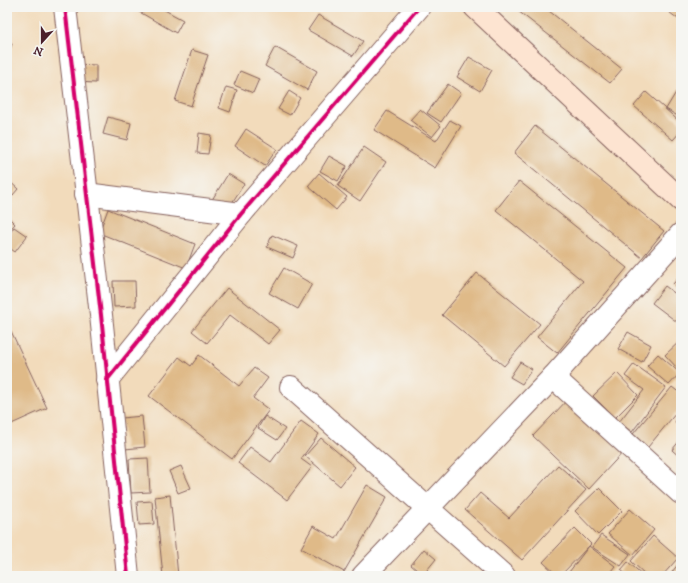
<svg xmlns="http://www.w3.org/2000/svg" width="688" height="583" font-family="'IM FELL DW Pica',serif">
<rect width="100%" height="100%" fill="#f6f6f2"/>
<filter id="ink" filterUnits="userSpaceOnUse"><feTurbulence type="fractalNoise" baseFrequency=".025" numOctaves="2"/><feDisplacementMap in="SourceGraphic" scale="8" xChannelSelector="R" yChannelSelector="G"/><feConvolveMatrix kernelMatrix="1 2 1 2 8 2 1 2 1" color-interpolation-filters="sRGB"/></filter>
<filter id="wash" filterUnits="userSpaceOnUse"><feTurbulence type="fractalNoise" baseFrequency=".012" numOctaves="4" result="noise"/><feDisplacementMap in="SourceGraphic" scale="16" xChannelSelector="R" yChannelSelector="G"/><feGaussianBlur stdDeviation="0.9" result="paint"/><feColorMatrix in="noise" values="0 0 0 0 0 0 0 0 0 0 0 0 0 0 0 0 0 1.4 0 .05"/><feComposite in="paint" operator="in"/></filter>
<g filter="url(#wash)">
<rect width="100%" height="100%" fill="#f2dbbb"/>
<g id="blocks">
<g fill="#dfba88">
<path d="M138 7H159L183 20 176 33 136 10Z"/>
<path d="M513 7H544L622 69 610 83Z"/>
<path d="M662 7H681V21Z"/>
<path d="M318 15 363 41 353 56 308 30Z"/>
<path d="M7 41 12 44 7 57Z"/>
<path d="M275 47 317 71 307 90 265 66Z"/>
<path d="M192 50 208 55 191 106 175 101Z"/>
<path d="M469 57 492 70 480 91 457 77Z"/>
<path d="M76 64 96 65V83L75 82Z"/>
<path d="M240 71 259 79 253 93 234 85Z"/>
<path d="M448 84 461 93 441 122 427 113Z"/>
<path d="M226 87 237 90 230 112 219 108Z"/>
<path d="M678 89 681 91V118L666 109Z"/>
<path d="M289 91 300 98 290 115 278 109Z"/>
<path d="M646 92 681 123V131L673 140 634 106Z"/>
<path d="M420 109 441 126 432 137 410 120Z"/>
<path d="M387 111 436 141 450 120 461 126 435 168 374 130Z"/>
<path d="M108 117 131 123 127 140 103 134Z"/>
<path d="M535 126 664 231 642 258 514 153Z"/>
<path d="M246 129 277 149 265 166 235 146Z"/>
<path d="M199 133 211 135 208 154 197 153Z"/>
<path d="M364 147 386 162 360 201 338 186Z"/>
<path d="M329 156 347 166 338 181 320 171Z"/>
<path d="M319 173 347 197 336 210 308 186Z"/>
<path d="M228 174 244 184 226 212 210 203Z"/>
<path d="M7 179 18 189 7 202Z"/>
<path d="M519 181 627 268 557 353 537 337 583 281 496 210Z"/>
<path d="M108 209 195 244 186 268 99 233Z"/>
<path d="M7 216 15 224 7 233Z"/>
<path d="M14 227 27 236 15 252 7 246V237Z"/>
<path d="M272 235 298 246 293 258 267 247Z"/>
<path d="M284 268 312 284 298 309 269 293Z"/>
<path d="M477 273 540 324 504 366 442 315Z"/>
<path d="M681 275V292L673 284Z"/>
<path d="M113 281H135L136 306 114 307Z"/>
<path d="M665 286 681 298V325L652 303Z"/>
<path d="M227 288 280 330 268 344 230 315 207 343 192 331Z"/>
<path d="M11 331 47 408 7 426V333Z"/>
<path d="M628 332 651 345 642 362 618 349Z"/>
<path d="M681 340V368L679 370 665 355Z"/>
<path d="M658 354 680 373 669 385 647 366Z"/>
<path d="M199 355 239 386 254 368 268 378 253 398 269 410 232 459 149 396 179 357 191 366Z"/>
<path d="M520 362 532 369 522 384 510 377Z"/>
<path d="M634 364 666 387 632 432 619 422 644 390 625 376Z"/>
<path d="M617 373 638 395 615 418 593 396Z"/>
<path d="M672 387 681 394V407L648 447 633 434Z"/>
<path d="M570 397 626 449 589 489 533 436Z"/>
<path d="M681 414V426L675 422Z"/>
<path d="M142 416 145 447 125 449 122 418Z"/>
<path d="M265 416 285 429 277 440 258 428Z"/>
<path d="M301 421 319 434 301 459 312 467 287 500 238 463 250 447 271 462Z"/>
<path d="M321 438 355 467 340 486 305 456Z"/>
<path d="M681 439V458L672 450Z"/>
<path d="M148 458 150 492 131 493 129 459Z"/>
<path d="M558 465 586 490 522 560 465 510 480 493 509 518Z"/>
<path d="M181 466 191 488 178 493 169 471Z"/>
<path d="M367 485 387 497 344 572 301 548 313 526 336 539Z"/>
<path d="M599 488 622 511 598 535 575 511Z"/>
<path d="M170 495 178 576H163L155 497Z"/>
<path d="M152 501 154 524 139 525 137 502Z"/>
<path d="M630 509 654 530 633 555 608 534Z"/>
<path d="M575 528 591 544 560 576H558L543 562Z"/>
<path d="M601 535 630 554 621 566 592 547Z"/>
<path d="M653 536 678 558 662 576H647L631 561Z"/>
<path d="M589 546 615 566 607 576H566Z"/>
<path d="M424 549 436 559 423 575 411 565Z"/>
<path d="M628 562 644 576H628L621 570Z"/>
<path d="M679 563 681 564V576H669Z"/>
</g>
</g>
</g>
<g filter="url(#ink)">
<use href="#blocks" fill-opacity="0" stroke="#85615d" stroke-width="1"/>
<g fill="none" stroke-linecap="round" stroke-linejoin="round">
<g stroke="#85615d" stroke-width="24">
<g id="street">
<path d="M65 7 101 315 128 576"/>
<path d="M86 194 241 214"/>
<path d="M553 377 681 493"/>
<path d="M107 380 241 214 419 7"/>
<path d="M291 387 504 576"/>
<path d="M363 576 553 377 681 234"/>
</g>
</g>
<g stroke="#85615d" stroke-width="24">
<path id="secondary" d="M475 7 681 200"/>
</g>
<use href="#street" stroke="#fff" stroke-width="22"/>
<use href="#secondary" stroke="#fde4d1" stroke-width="22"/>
<g stroke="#f6f6f2" stroke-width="6">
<g id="cycleway">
<path d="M65 7 101 315 128 576"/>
<path d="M107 380 241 214 419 7"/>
</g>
</g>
<use href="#cycleway" stroke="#d6006c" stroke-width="4"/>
</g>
</g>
<rect width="688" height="583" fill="none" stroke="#f6f6f2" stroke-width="24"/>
<g transform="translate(42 42) rotate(201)" stroke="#f6f6f2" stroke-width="3" paint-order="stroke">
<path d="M0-3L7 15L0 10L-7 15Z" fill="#4a1f2b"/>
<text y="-6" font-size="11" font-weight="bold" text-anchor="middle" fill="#4a1f2b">N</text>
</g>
</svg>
